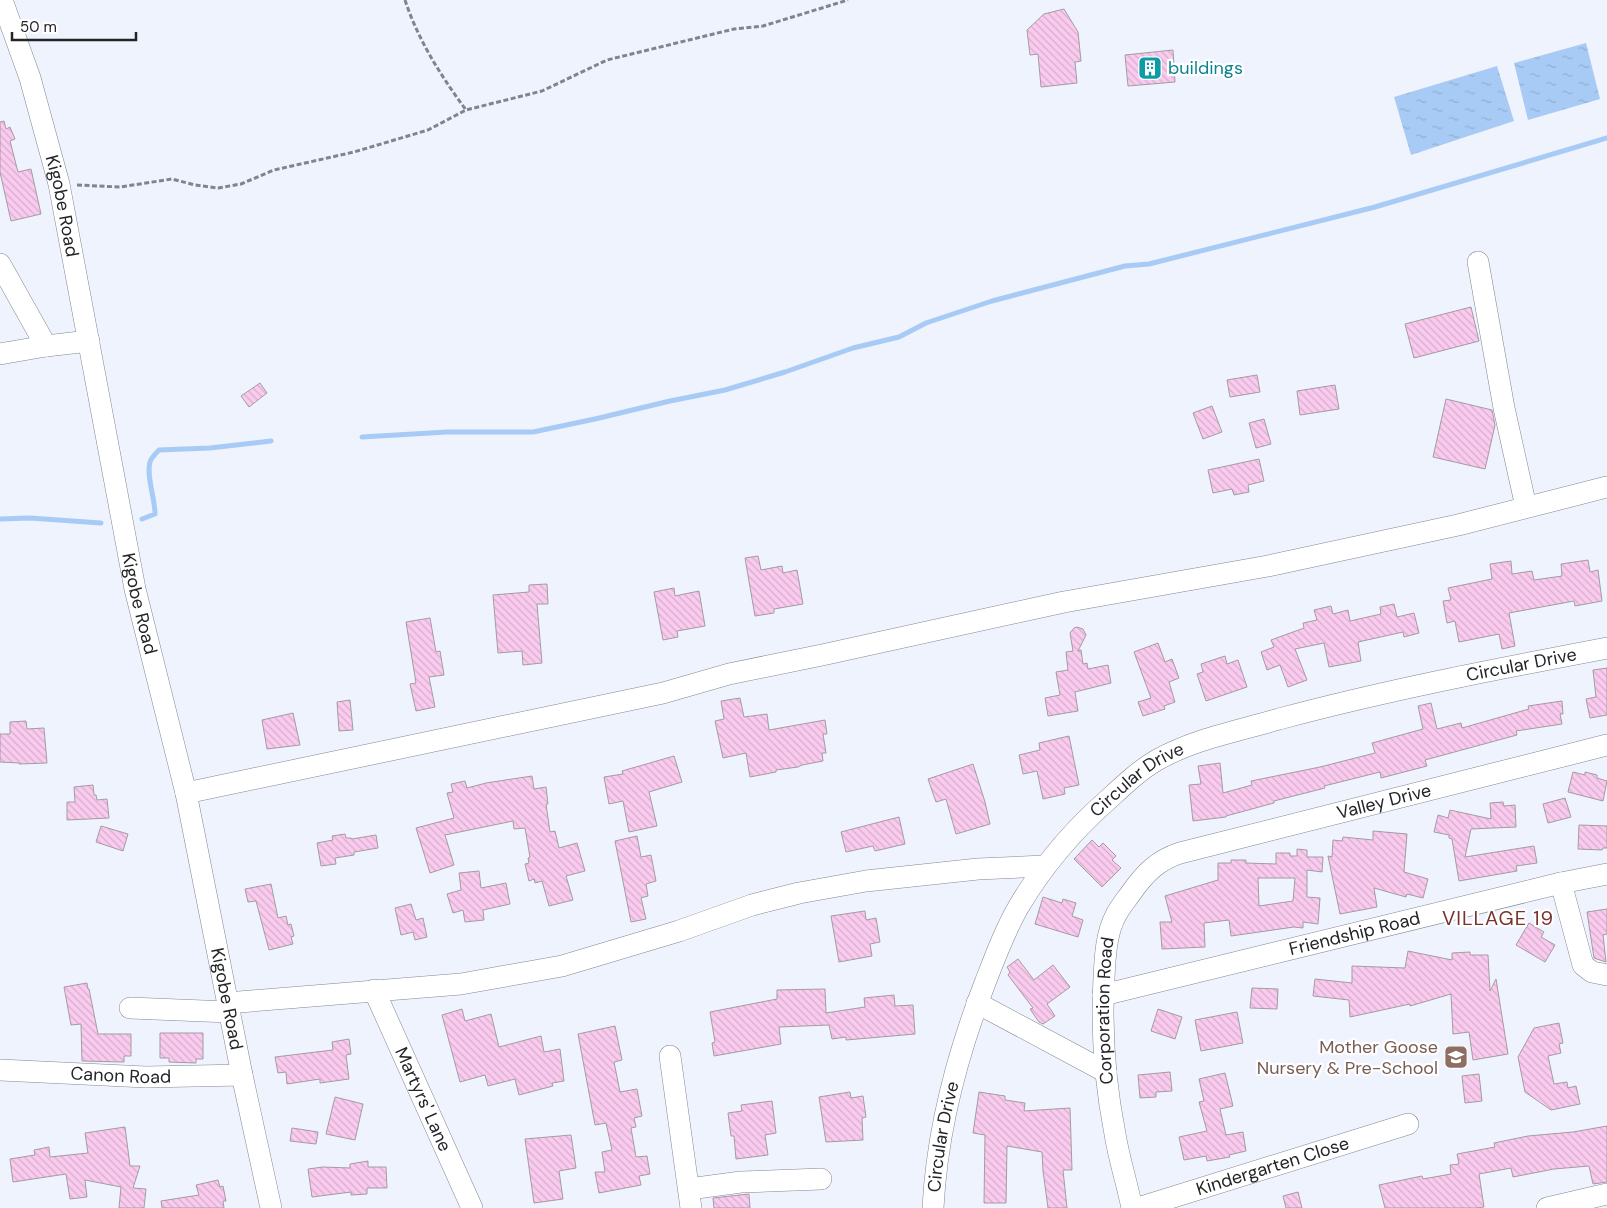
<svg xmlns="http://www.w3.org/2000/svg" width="1607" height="1208" font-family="'DM Sans',sans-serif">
<defs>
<pattern id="water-ripples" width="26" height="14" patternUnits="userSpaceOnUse" patternTransform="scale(1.25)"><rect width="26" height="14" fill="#a8cbf5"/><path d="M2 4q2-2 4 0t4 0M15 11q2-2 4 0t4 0" fill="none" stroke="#90aed2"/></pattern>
<pattern id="building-back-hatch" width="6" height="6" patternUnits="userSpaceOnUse" patternTransform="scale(1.25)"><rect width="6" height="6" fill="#facbef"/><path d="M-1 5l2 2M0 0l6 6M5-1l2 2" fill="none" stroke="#d6aecd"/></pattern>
</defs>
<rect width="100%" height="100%" fill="#eff3fd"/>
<g fill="url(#water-ripples)">
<path d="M1586 43 1600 99 1528 120 1514 63Z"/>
<path d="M1497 66 1514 121 1411 155 1394 97Z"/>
</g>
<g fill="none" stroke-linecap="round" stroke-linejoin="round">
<g stroke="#a8cbf5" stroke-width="5">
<path d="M362 437 447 432H533L595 419 670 401 725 390 785 372 853 348 899 337 926 323 992 301 1125 266 1149 264 1375 207 1607 138"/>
<path d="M0 519 30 518 101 523"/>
<path d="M142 519 155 514C155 498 146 476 150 462 151 458 156 453 159 450L210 448 271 441"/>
</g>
</g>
<g fill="url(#building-back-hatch)" stroke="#a49ba2" fill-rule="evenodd">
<path d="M1064 9 1078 32 1081 61 1075 62 1077 83 1041 87 1038 54 1030 55 1027 30 1044 14Z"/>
<path d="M1173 50 1175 82 1128 86 1125 55Z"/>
<path d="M4 121 6 129 10 127 15 139 10 141 18 172 31 169 41 214 11 221 0 172V122Z"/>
<path d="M1471 307 1479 341 1414 358 1405 324Z"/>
<path d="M1257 375 1260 392 1230 397 1227 380Z"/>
<path d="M260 383 267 393 249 407 241 396Z"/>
<path d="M1335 385 1339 409 1300 415 1297 391Z"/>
<path d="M1446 399 1492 410 1495 425 1485 469 1433 457Z"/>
<path d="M1212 406 1222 432 1203 439 1193 413Z"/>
<path d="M1264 419 1271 444 1256 448 1249 423Z"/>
<path d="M1259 459 1264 481 1248 485 1249 492 1234 495 1232 489 1213 493 1208 470Z"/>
<path d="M758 556 761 570 782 566 783 573 797 570 803 604 774 609V613L755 616 745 558Z"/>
<path d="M1588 560 1590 572 1598 570 1602 601 1575 606 1574 601 1509 613 1515 646 1502 649 1499 634 1459 642 1455 621 1447 623 1443 601 1451 600 1448 588 1492 579 1490 564 1511 561 1512 574 1532 571 1534 580 1562 576 1561 564Z"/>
<path d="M547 584 548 604H537L542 663 523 665 522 651 498 653 493 595 529 592V585Z"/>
<path d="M674 588 675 596 699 591 705 626 677 631 678 637 663 640 654 592Z"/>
<path d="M1394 604 1397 617 1414 613 1419 633 1404 637 1403 632 1358 642 1361 661 1329 667 1324 643 1295 649 1307 680 1288 687 1280 665 1267 670 1261 652 1274 647 1271 640 1304 628 1303 623 1317 620 1314 610 1331 606 1333 614 1348 610 1350 621 1381 614 1380 607Z"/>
<path d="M430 618 436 652 440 651 444 675 429 677 435 707 416 711 410 684 416 683 406 622Z"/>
<path d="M1077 627 1083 629 1086 635 1078 651 1081 650 1083 664 1087 663 1088 669 1108 665 1111 683 1075 692 1078 711 1048 716 1045 698 1060 695 1056 672 1068 670 1066 652 1073 651 1070 633 1074 628Z"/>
<path d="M1158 643 1165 662 1172 659 1179 678 1169 682 1175 702 1164 706 1165 709 1143 716 1138 702 1151 698 1134 652Z"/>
<path d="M1225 656 1227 664 1238 660 1247 687 1206 701 1197 674 1203 672 1201 664Z"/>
<path d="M1607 668V715L1590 718 1586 699 1596 697 1593 670Z"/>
<path d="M740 698 744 717 767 714 769 730 825 720 827 734H823L826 753H822L823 761 802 765 798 767 776 770V772L750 777 746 753 723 758 715 721 724 719 721 701Z"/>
<path d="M350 700 353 730 339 731 337 702Z"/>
<path d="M1562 701 1563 714H1560L1562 724 1516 731 1517 735 1425 760 1427 766 1381 778 1380 772 1324 786 1325 788 1274 801V803L1226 816V817L1193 821 1189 785 1201 784 1198 766 1220 763 1223 793 1252 785 1251 781 1320 767 1375 753 1372 743 1423 729 1418 706 1431 703 1437 729 1461 723 1462 728 1529 709 1528 706Z"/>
<path d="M293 713 300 745 267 749 262 720Z"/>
<path d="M26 721 27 729 44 728 47 763 19 764V763L0 762V734H10V722Z"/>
<path d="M1069 736 1079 785 1064 788 1065 794 1043 799 1037 771 1023 774 1019 755 1040 750 1039 743Z"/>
<path d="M674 756 682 782 649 792 657 826 629 832 623 801 609 804 604 777 623 774 622 771Z"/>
<path d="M973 764 985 802 990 824 956 834 946 799 936 802 928 779Z"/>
<path d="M1573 772 1585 775V772L1597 775V778L1607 781 1603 801 1568 792Z"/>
<path d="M532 776 534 789 546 787 548 804H546L550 832 555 831 559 848 577 843 585 871 566 876 573 900 549 906 542 881 535 883 534 879 529 881 525 864 529 863 528 858 530 857 525 828 514 829 513 821 445 835 454 865 430 873 416 828 454 818 447 793 453 792 451 784 465 781 467 788 486 783Z"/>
<path d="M93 785 94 795H96L97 800 107 799 109 818 67 820V802H75L74 787Z"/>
<path d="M1565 798 1571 817 1548 823 1543 804Z"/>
<path d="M1503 802 1504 806 1515 805 1516 827 1471 829 1465 857 1534 846 1537 863 1516 866 1517 871 1459 881 1452 839 1449 838V835L1434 832 1438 815 1448 818 1450 810 1491 819 1490 803Z"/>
<path d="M899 817 905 844 875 851 873 846 846 852 841 832Z"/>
<path d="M1579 825 1607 826V848H1603L1602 850 1578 849Z"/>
<path d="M101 826 128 834 123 851 96 842Z"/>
<path d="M1373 831 1407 834 1404 872 1428 879 1423 898 1407 894 1406 897 1374 888 1377 907 1340 914 1328 856 1332 857 1333 840 1342 841 1343 837 1373 840Z"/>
<path d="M345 834 346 838H351L352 839 376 835 378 848 354 852V855L335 858 336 864 321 866 317 843 333 840 332 836Z"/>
<path d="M637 836 641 857 651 855 656 881 646 884 648 896 641 898 646 919 631 922 615 841Z"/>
<path d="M1092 840 1099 847 1103 843 1116 856 1112 860 1121 868 1102 887 1074 859Z"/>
<path d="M1297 849 1307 850V857H1323L1322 872 1307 870V897L1320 898 1318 924 1303 922V928L1294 927 1231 936 1229 920 1204 923 1205 947 1162 949 1160 922H1172L1165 896 1218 880V863H1231V860H1246V863L1276 864V853H1290V856H1297ZM1258 878H1295L1293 901 1259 906Z"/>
<path d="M479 871 481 888 506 883 510 904 483 910 484 920 465 922 463 910 453 913 447 894 461 890 459 873Z"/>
<path d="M271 884 278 918 286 916 288 925 291 924 294 936 291 937 293 944 269 950 256 901 248 902 245 889Z"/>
<path d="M1043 897 1062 903 1063 899 1076 903 1072 916 1083 920 1078 937 1035 924Z"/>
<path d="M411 904 416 920 423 918 427 937 415 940 413 932 401 935 395 908Z"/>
<path d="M1607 909V934L1603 935 1606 962 1594 958 1587 912Z"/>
<path d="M865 911 866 920 876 918 880 942 870 944 872 956 839 962 831 916Z"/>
<path d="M1529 923 1544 932 1541 937 1555 945 1545 962 1516 945Z"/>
<path d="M1408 951 1452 960V953L1470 952V955H1488L1490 991 1496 979 1508 1054 1473 1060 1469 1032 1453 1034 1451 994 1410 1006V1004L1350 1017 1349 1000 1313 996 1315 979 1352 983V966L1405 968Z"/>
<path d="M1018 959 1034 980 1053 965 1070 987 1047 1004 1055 1016 1043 1024 1039 1022 1030 1009 1033 1008 1008 975 1010 972 1007 967Z"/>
<path d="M87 983 88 989H89L98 1034H131V1056H124V1062L82 1061 81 1024 71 1025 64 987Z"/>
<path d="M1252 988 1278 989 1277 1009 1250 1008Z"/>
<path d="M825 989 826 1013 865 1007 864 998 894 995 895 1006 913 1005 915 1034 846 1040V1037L832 1039 829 1025 779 1027 781 1044 714 1056 712 1043 715 1042 710 1012 777 999V990Z"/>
<path d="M462 1009 465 1021 491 1014 499 1047 541 1036 544 1052 560 1049 564 1081 552 1083 553 1086 519 1095 515 1079 488 1086 485 1075 460 1082 442 1015Z"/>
<path d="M1158 1009 1182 1017 1175 1039 1151 1031Z"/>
<path d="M1237 1012 1243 1043 1201 1051 1195 1020Z"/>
<path d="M1559 1023 1563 1043 1559 1044 1561 1053 1548 1056 1554 1084 1567 1082 1568 1088 1576 1086 1580 1104 1551 1110 1525 1092 1518 1057 1534 1028Z"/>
<path d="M615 1026 622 1060 614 1062 620 1092 637 1089 642 1116 634 1118 636 1127 631 1128 636 1157 647 1156 650 1174 639 1176 641 1185 599 1193 595 1172H605L602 1152 612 1150 606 1123 595 1125 578 1034Z"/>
<path d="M160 1033H203V1059H196V1063L169 1062V1058H160Z"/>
<path d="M349 1039 351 1054 346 1055 349 1079 320 1083V1079L287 1084 286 1072 278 1073 275 1057 333 1050 332 1042Z"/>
<path d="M1170 1072 1172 1091 1156 1092V1097L1140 1098 1138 1075Z"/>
<path d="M1225 1073 1233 1106 1220 1109 1226 1135 1243 1132 1246 1151 1229 1155 1230 1157 1207 1161 1206 1156 1184 1160 1179 1137 1207 1131 1199 1102 1204 1101 1199 1079Z"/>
<path d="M1479 1074 1482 1101 1465 1103 1462 1076Z"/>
<path d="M850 1092 851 1098 863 1096 866 1117 862 1118 863 1140 826 1142 819 1097Z"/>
<path d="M979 1092 1005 1096V1100L1025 1103 1024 1111 1070 1108 1072 1170H1063L1067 1208H1048L1043 1171 1042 1152 1007 1146 1006 1203H984L985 1135 973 1133Z"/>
<path d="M335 1097 363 1104 355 1140 326 1134Z"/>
<path d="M772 1101 776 1133 765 1135 768 1155 736 1159 734 1136H731L728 1113 742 1111 741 1105Z"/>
<path d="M1607 1126V1182L1593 1184 1589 1166 1554 1169 1513 1177 1511 1168 1479 1174 1484 1207 1476 1208H1385L1379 1185 1422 1176 1423 1179 1451 1174 1450 1165 1459 1164 1457 1154 1495 1147 1494 1143 1528 1136 1573 1132Z"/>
<path d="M125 1127 130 1166H140L133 1188 146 1189 144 1208H119L121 1187 85 1180 87 1197 70 1199 66 1174 13 1182 10 1159 35 1155 34 1150 49 1147 50 1157 88 1153 85 1133Z"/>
<path d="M292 1128 318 1132 316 1144 290 1141Z"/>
<path d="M571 1135 576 1168 559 1171 563 1199 534 1203 525 1139Z"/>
<path d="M368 1161V1167H386L387 1188H367V1194L351 1195V1192L312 1197 308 1169 323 1167 350 1168V1164Z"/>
<path d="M218 1180 220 1187 223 1186 226 1201H223L224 1208H162L161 1201 199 1195 196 1185Z"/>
<path d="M1298 1192 1302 1208H1286L1283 1196Z"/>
<path d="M749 1194 750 1208H714L713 1198Z"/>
</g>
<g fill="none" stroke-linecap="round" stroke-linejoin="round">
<g stroke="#838790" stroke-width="22">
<g id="minor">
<path id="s1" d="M2 0 30 78 59 184 135 589 186 793 242 1075 271 1208"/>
<path d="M1478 262 1504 408 1526 507"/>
<path d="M0 264 46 346"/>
<path d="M0 354 46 346 89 341"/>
<path d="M186 793 663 693 729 674 822 655 1064 602 1268 566 1458 525 1607 487"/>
<path d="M1561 883 1583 965 1592 972 1607 975"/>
<path id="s2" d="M374 990 472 1208"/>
<path id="s3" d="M1103 995 1561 883 1607 874"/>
<path d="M227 1003 461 984 562 966 679 931 752 905 799 893 866 881 978 869 1045 866"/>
<path d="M977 1003 1106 1072"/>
<path d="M130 1008 229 1012"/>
<path d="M670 1056 691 1208"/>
<path id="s4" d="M0 1070 146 1077 242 1075"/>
<path d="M689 1189 741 1182 821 1179"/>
<path id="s5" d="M933 1208C937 1130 957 1055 985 983 995 957 1005 930 1019 906 1044 864 1074 829 1111 797 1126 783 1140 770 1157 760 1194 739 1238 731 1279 719 1387 690 1497 669 1607 648"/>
<path id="s6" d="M1132 1208C1127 1183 1119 1159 1115 1134 1105 1083 1101 1030 1104 978 1105 958 1106 933 1116 915 1120 907 1126 900 1131 893 1145 873 1158 860 1180 853L1607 745"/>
<path id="s7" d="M1138 1208 1408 1124"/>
<path d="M1547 1208 1607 1194"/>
</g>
</g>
<g stroke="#81848a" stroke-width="3" stroke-dasharray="5 2.5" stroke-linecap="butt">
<path d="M405 0C418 40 441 76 466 110"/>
<path d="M77 185 120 187 172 179 195 185 218 188 241 184 274 170 354 152 428 130 466 110 542 91 607 60 734 29 763 26 848 0"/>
</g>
<use href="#minor" stroke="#fff" stroke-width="21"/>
</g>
<defs>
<g id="building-square" transform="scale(1.25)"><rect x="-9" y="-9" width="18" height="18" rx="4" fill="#0f9aa8" stroke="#fff"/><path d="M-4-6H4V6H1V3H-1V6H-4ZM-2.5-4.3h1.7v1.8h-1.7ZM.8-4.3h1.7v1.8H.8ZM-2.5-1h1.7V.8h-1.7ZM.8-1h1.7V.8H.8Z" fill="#fff"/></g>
<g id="school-square" transform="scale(1.25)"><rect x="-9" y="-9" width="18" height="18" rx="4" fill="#8d6e63" stroke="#fff"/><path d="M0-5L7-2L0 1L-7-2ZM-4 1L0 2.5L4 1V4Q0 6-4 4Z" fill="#fff"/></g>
</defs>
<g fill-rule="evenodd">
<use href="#building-square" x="1150" y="68"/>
<use href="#school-square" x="1456" y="1057"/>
</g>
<g text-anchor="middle" stroke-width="4.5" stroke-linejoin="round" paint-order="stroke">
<g font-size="18" fill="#0d838f" stroke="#fff" text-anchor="start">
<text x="1168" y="74">buildings</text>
</g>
<g font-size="18" fill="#222427" stroke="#fff">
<text dy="6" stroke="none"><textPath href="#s1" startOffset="215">Kigobe Road</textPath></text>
<text dy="6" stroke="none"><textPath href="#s1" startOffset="620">Kigobe Road</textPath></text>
<text dy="6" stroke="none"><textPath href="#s5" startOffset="896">Circular Drive</textPath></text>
<text dy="6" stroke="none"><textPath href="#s5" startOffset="491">Circular Drive</textPath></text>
<text dy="6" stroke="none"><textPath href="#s6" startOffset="599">Valley Drive</textPath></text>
<text dy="6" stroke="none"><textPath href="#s3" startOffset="259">Friendship Road</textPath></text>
<text dy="6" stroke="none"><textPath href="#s1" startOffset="1025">Kigobe Road</textPath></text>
<text dy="6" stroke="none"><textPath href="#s6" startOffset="200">Corporation Road</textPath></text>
<text dy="6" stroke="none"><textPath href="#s4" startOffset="121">Canon Road</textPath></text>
<text dy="6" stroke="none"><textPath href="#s2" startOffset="120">Martyrs' Lane</textPath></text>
<text dy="6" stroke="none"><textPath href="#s5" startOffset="72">Circular Drive</textPath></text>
<text dy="6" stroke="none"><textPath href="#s7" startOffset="141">Kindergarten Close</textPath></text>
</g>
<g font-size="18" fill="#785e54" stroke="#fff" text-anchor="end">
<text x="1438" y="1053">Mother Goose<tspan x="1438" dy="21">Nursery &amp; Pre-School</tspan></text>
</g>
<g font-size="20" letter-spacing="1" fill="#79322c" stroke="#fff">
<text x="1498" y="925">VILLAGE 19</text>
</g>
</g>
<path d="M12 32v8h124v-8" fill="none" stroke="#222427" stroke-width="2.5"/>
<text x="20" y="32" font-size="15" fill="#222427" stroke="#ffffff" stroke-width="4" paint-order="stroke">50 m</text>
</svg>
